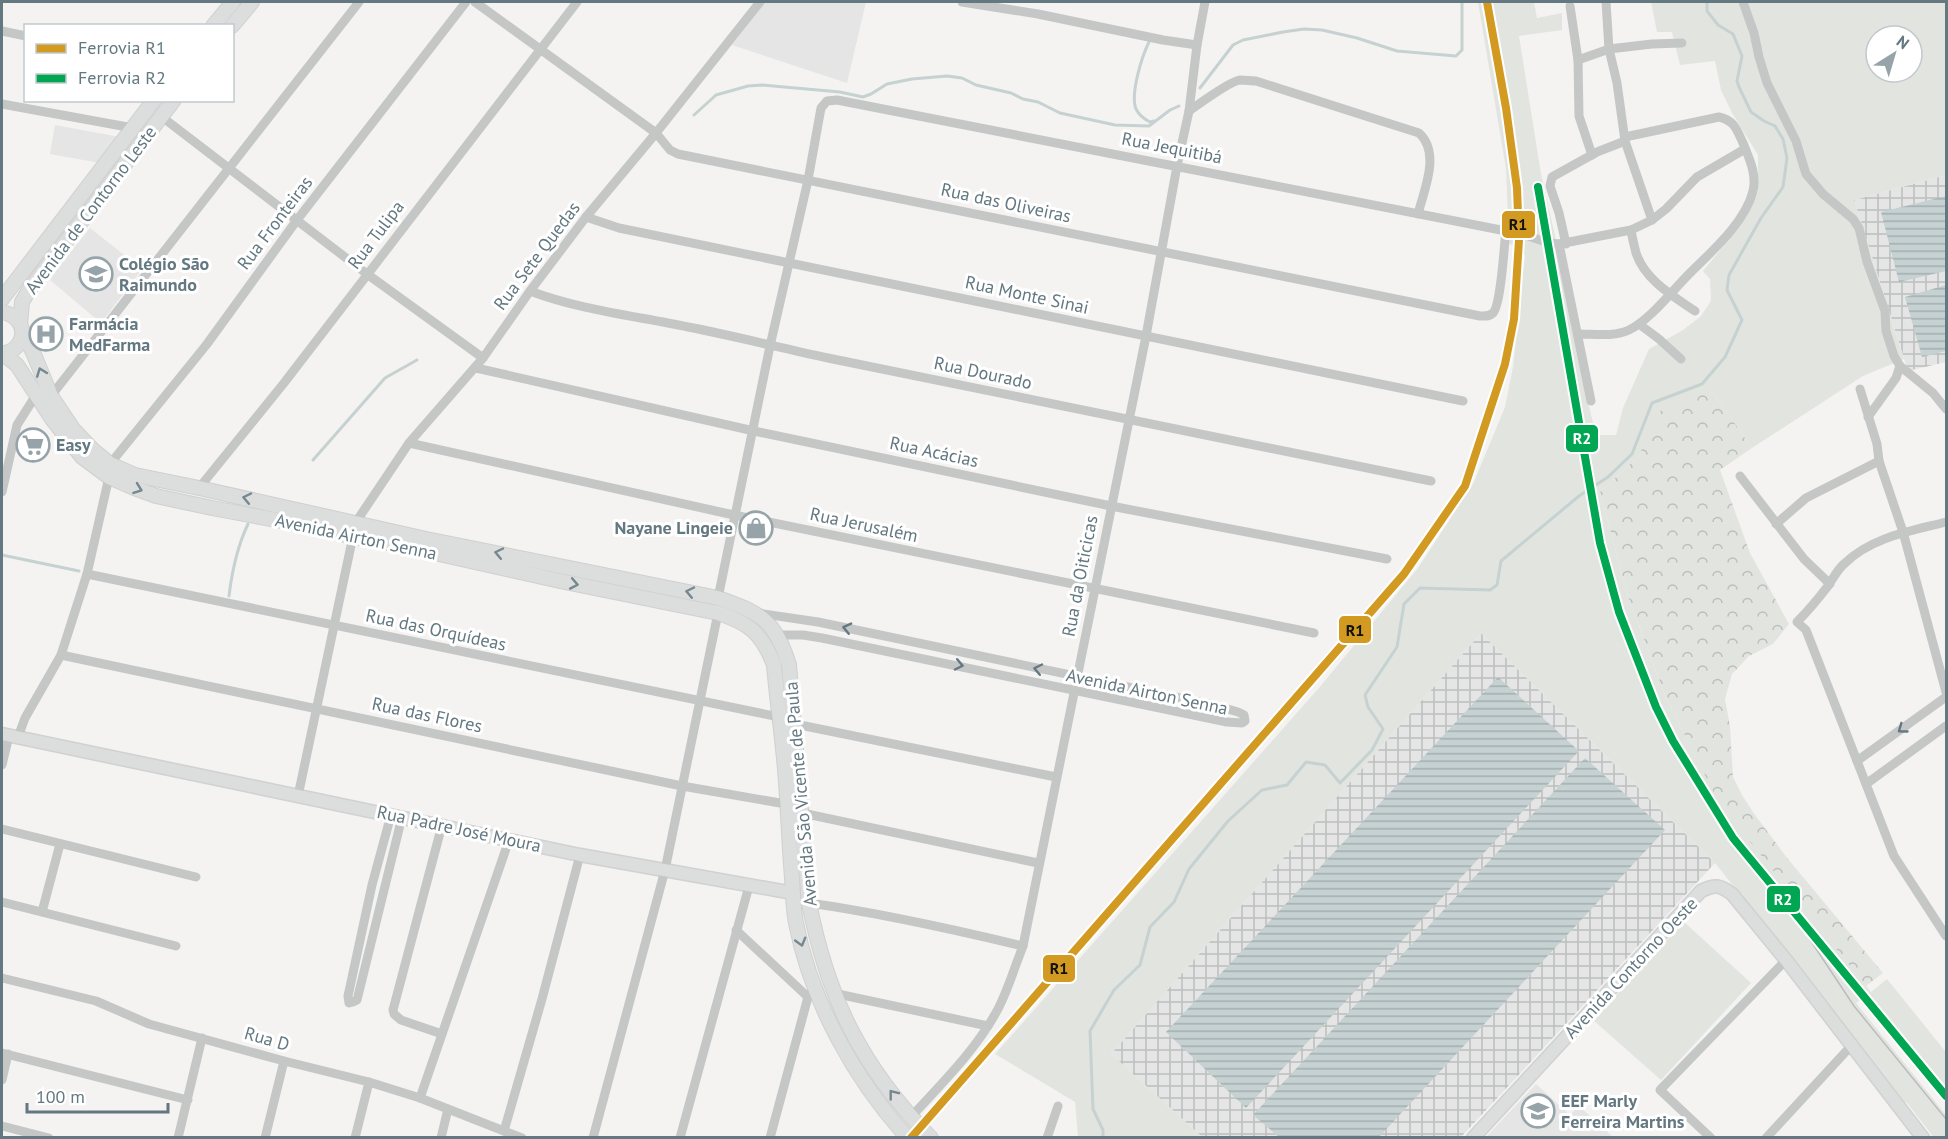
<svg xmlns="http://www.w3.org/2000/svg" width="1948" height="1139" font-family="'PT Sans',sans-serif">
<defs>
<pattern id="industrial-grid" width="8" height="8" patternUnits="userSpaceOnUse" patternTransform="scale(1.5)"><rect width="8" height="8" fill="#e4e5e4"/><path d="M0 4h8M4 0v8" fill="none" stroke="#bcbebe"/></pattern>
<pattern id="forest-crowns" width="20" height="18" patternUnits="userSpaceOnUse" patternTransform="scale(1.5)"><rect width="20" height="18" fill="#e2e5df"/><path d="M2 6a3 3 0 1 1 6 0M12 15a3 3 0 1 1 6 0" fill="none" stroke="#bbbeba"/></pattern>
<pattern id="water-rules" width="6" height="5" patternUnits="userSpaceOnUse" patternTransform="scale(1.5)"><rect width="6" height="5" fill="#c6d1d2"/><path d="M0 2.5h6" fill="none" stroke="#a4aeb0"/></pattern>
</defs>
<rect width="100%" height="100%" fill="#f4f3f1"/>
<g fill="#e4e5e4">
<path d="M765 2H866L847 83 732 45Z"/>
<path d="M55 125 120 137 100 163 50 154Z"/>
<path d="M90 228 142 269 101 323 49 279Z"/>
<path d="M1536 1084 1570 1115 1579 1106 1613 1137H1486Z"/>
</g>
<g fill="url(#industrial-grid)">
<path d="M1946 175V362L1908 371 1854 200Z"/>
<path d="M1481 633 1715 863 1461 1137H1202L1111 1054Z"/>
</g>
<g fill="#e2e5df" fill-rule="evenodd">
<path d="M1478 2H1534L1537 18 1562 13V30L1519 36 1541 174 1565 280 1587 398 1596 435H1616L1623 408 1649 349 1683 330 1701 316 1711 301 1710 279 1703 271 1735 232 1758 192V155L1732 113 1721 90 1715 61 1680 65 1672 32H1657L1651 2H1946V175L1854 200 1904 359 1863 376 1752 448 1711 390 1649 436 1639 456 1600 492 1628 596 1666 698 1719 802 1871 992 1887 979 1946 1052V1101L1863 998 1856 1003 1946 1115V1137H1932V1135L1907 1103 1901 1101 1830 1007 1715 863 1481 633 1111 1054 1202 1137H1078L1075 1102 995 1054 1318 689 1418 568 1473 484 1505 407 1513 367 1525 255 1509 243 1506 169ZM1876 36H1912V72H1876Z"/>
<path d="M1684 922 1751 983 1661 1080 1593 1020Z"/>
</g>
<path fill="url(#forest-crowns)" d="M1711 390 1752 448 1720 470 1750 553 1789 624 1773 644 1749 656 1732 674 1725 699 1730 726 1733 777 1742 795 1755 815 1788 859 1883 973 1866 986 1719 803 1666 698 1628 596 1600 492 1639 456 1657 413 1693 392Z"/>
<g fill="url(#water-rules)">
<path d="M1946 196V271L1899 282 1881 212Z"/>
<path d="M1946 285V351L1922 357 1905 297Z"/>
<path d="M1498 677 1579 751 1246 1108 1166 1032Z"/>
<path d="M1585 758 1665 830 1379 1137H1279L1253 1115Z"/>
</g>
<g fill="none" stroke-linecap="round" stroke-linejoin="round">
<g stroke="#c6d1d2" stroke-width="3">
<path d="M1149 42C1142 56 1130 94 1136 109 1139 115 1144 119 1150 122L1154 121"/>
<path d="M1200 88 1233 45 1243 40 1283 32 1304 29 1322 30 1357 38 1397 51 1456 56 1462 50V2"/>
<path d="M694 115 716 95 748 86 762 85 840 92 863 97 871 94 887 84 912 79 947 76 962 78 976 85 1011 93 1023 99 1038 102 1060 113 1115 125 1149 126 1170 110 1179 106"/>
<path d="M313 460 385 378 417 360"/>
<path d="M2 555 79 571"/>
<path d="M229 596C232 571 237 547 248 524"/>
<path d="M1103 1138V1130L1093 1109 1090 1031 1114 990 1140 965 1150 927 1174 902 1189 869 1228 821 1262 790 1287 785 1306 762 1325 765 1340 783 1372 750 1383 729 1368 707 1365 695 1397 647 1404 604 1420 588 1490 590 1497 585 1501 561 1579 496 1608 477 1632 454 1652 403 1702 384 1725 357 1742 320 1727 290 1729 275 1761 218 1783 187 1787 158 1783 139 1775 126 1764 121 1751 112 1739 87 1737 81 1742 56 1733 34 1718 25 1707 11V2"/>
</g>
<g stroke="#d0d1d1" stroke-width="15">
<g id="secondary">
<path d="M2 734 580 855 793 893"/>
<path d="M1473 1138 1701 891C1715 884 1720 885 1732 894L1786 960 1923 1138"/>
</g>
</g>
<g stroke="#cfd0cf" stroke-width="16">
<g id="primary">
<path d="M213 26 233 2"/>
<path d="M232 26 252 2"/>
<path d="M2 299 154 100"/>
<path d="M2 312C29 317 29 349 2 354"/>
<path d="M20 324 22 302 29 290 174 100"/>
<path d="M22 329 35 357 51 396 73 429 93 450 110 464 135 475 199 488 426 539 718 598C761 613 775 620 789 665L809 903C828 999 862 1068 931 1138"/>
<path d="M3 354 17 365 52 419 82 457 109 477 134 488 156 496 212 508 303 525 354 537 399 545 560 581 718 613C749 623 762 633 774 665 777 700 782 734 785 769 788 805 789 841 792 878 793 892 793 908 796 923 811 1001 855 1080 908 1138"/>
</g>
</g>
<g stroke="#c5c7c7" stroke-width="9">
<path d="M475 2 656 133 670 150 678 154 1480 316C1485 316 1489 317 1493 313 1501 305 1504 246 1506 231"/>
<path d="M962 2 1038 14 1163 40 1197 45"/>
<path d="M1606 2 1609 49 1617 83 1625 141 1652 220"/>
<path d="M1743 2 1754 33 1759 57 1767 83 1796 141 1806 174 1823 194 1853 219 1859 228 1867 262 1885 311 1886 331 1894 356 1900 366 1933 393 1946 409"/>
<path d="M1570 6 1578 60 1579 116 1592 155"/>
<path d="M2 31 26 36"/>
<path d="M1578 60 1609 49 1652 44 1682 43"/>
<path d="M2 104 133 128"/>
<path d="M1189 111C1199 104 1230 81 1240 80 1245 80 1251 81 1256 81L1419 133C1441 153 1424 190 1418 214"/>
<path d="M162 117 367 274 483 358"/>
<path d="M586 217 619 228 1463 401"/>
<path d="M1631 230C1632 237 1634 245 1636 253 1645 280 1673 296 1695 311"/>
<path d="M1559 244 1591 401"/>
<path d="M1566 244 1559 213 1550 186 1552 177 1597 152 1625 141"/>
<path d="M530 291C580 310 636 316 688 327 735 336 781 348 828 358 1029 400 1230 441 1431 481"/>
<path d="M1639 324 1659 339 1681 359"/>
<path d="M1579 334C1594 334 1614 337 1629 330 1649 321 1673 290 1689 274 1711 252 1745 223 1753 191 1757 174 1749 158 1743 143 1737 130 1734 120 1719 117L1625 137"/>
<path d="M476 368 754 431 1111 506 1387 559"/>
<path d="M1860 389 1877 444 1879 461 1903 532 1946 692"/>
<path d="M51 396 359 2"/>
<path d="M1868 417 1896 378 1900 366"/>
<path d="M409 443 734 515 1314 633"/>
<path d="M110 464 207 344 297 220 466 2"/>
<path d="M1740 476 1804 559 1830 584"/>
<path d="M199 488 284 383 577 2"/>
<path d="M2 492 17 425 36 395"/>
<path d="M1946 522C1911 531 1871 537 1844 564 1837 570 1833 579 1828 586 1818 599 1808 611 1797 622L1806 630 1894 856 1946 936"/>
<path d="M1776 524 1806 498 1879 461"/>
<path d="M87 574 779 717"/>
<path d="M718 598 770 346 808 180 821 108 827 101 837 100 1506 231C1525 232 1540 243 1559 244L1631 230 1652 220 1666 209 1697 177 1745 149"/>
<path d="M757 613 818 622 1214 705 1238 712 1244 715 1245 721 1242 723 1227 722 822 638 803 635H777"/>
<path d="M61 655 682 786 786 804"/>
<path d="M795 724 1056 777"/>
<path d="M18 737 25 718 61 655 87 574 109 477"/>
<path d="M1857 761 1946 697"/>
<path d="M2 765 9 736"/>
<path d="M1866 784 1946 726"/>
<path d="M298 796 356 522 409 443 483 358 530 291 586 217 656 133 760 2"/>
<path d="M802 813 1038 863"/>
<path d="M391 815 372 885 348 996 349 1003 353 1002 357 1000 402 817"/>
<path d="M2 829 196 877"/>
<path d="M2 902 176 946"/>
<path d="M809 903C881 913 952 929 1023 946"/>
<path d="M42 912 60 844"/>
<path d="M736 930 808 997"/>
<path d="M2 978 96 1001 149 1024 284 1061 369 1082 420 1098 522 1138"/>
<path d="M833 993 988 1026"/>
<path d="M442 1034 401 1020 394 1014 393 1010 442 825"/>
<path d="M2 1053 188 1100"/>
<path d="M2 1080 8 1054"/>
<path d="M420 1098 509 840"/>
<path d="M911 1117C942 1083 978 1048 999 1007 1009 987 1015 966 1023 946L1146 336 1177 166 1189 111 1197 45 1205 2"/>
<path d="M2 1126 49 1138"/>
<path d="M504 1131 542 999 580 855"/>
<path d="M178 1138 202 1038"/>
<path d="M265 1138 284 1061"/>
<path d="M355 1138 369 1082"/>
<path d="M441 1138 448 1109"/>
<path d="M593 1138 665 870 718 613"/>
<path d="M680 1138 749 886"/>
<path d="M770 1138 808 997 815 987"/>
<path d="M1047 1138 1058 1106"/>
<path d="M1711 1138 1660 1090 1786 960"/>
<path d="M1766 1138 1851 1046"/>
</g>
<use href="#secondary" stroke="#dcdddd" stroke-width="12"/>
<use href="#primary" stroke="#dcdddd" stroke-width="14"/>
<path stroke="#bbbdbe" stroke-width="1.5" d="M1789 908 1854 1006 1946 1119"/>
<path stroke="#bbbdbe" stroke-width="3" stroke-dasharray="9 4.5" stroke-linecap="butt" d="M911 1138 1404 574 1465 486 1505 364 1514 319 1519 240 1517 188 1506 108 1487 2"/>
<g stroke="#fff" stroke-width="12">
<path id="rail-1" d="M911 1138 1404 574 1465 486 1505 364 1514 319 1519 240 1517 188 1506 108 1487 2"/>
</g>
<g stroke="#fff" stroke-width="12">
<path id="rail-2" d="M1538 187 1600 543 1619 612 1656 707 1673 741 1733 838 1946 1096"/>
</g>
<use href="#rail-1" stroke="#d29a20" stroke-width="8"/>
<use href="#rail-2" stroke="#00a651" stroke-width="8"/>
</g>
<defs><path id="oneway-chevron" d="M-2-3.5L2.5 0L-2 3.5" fill="none" stroke-width="1.6" stroke-linecap="round" stroke-linejoin="round" transform="scale(1.5)"/></defs>
<g stroke="#75878f">
<use href="#oneway-chevron" transform="translate(41 372) rotate(-111)"/>
<use href="#oneway-chevron" transform="translate(138 489) rotate(20)"/>
<use href="#oneway-chevron" transform="translate(247 498) rotate(-168)"/>
<use href="#oneway-chevron" transform="translate(499 553) rotate(-168)"/>
<use href="#oneway-chevron" transform="translate(574 584) rotate(11)"/>
<use href="#oneway-chevron" transform="translate(690 592) rotate(-168)"/>
<use href="#oneway-chevron" transform="translate(801 942) rotate(74)"/>
<use href="#oneway-chevron" transform="translate(893 1094) rotate(-128)"/>
</g>
<g stroke="#637881">
<use href="#oneway-chevron" transform="translate(847 628) rotate(-167)"/>
<use href="#oneway-chevron" transform="translate(959 665) rotate(12)"/>
<use href="#oneway-chevron" transform="translate(1038 669) rotate(-168)"/>
<use href="#oneway-chevron" transform="translate(1902 729) rotate(144)"/>
</g>
<defs>
<g id="school-ring" transform="scale(1.725)"><circle r="9.5" fill="#fff" stroke="#96a3a8" stroke-width="1.5"/><path d="M0-5L7-2L0 1L-7-2ZM-4 1L0 2.5L4 1V4Q0 6-4 4Z" fill="#96a3a8"/></g>
<g id="hospital-ring" transform="scale(1.725)"><circle r="9.5" fill="#fff" stroke="#96a3a8" stroke-width="1.5"/><path d="M-5-5h3v3.5h4V-5h3V5h-3V1.5h-4V5h-3Z" fill="#96a3a8"/></g>
<g id="supermarket-ring" transform="scale(1.725)"><circle r="9.5" fill="#fff" stroke="#96a3a8" stroke-width="1.5"/><path d="M-6-5.5h2.5l.6 2H6L4.5 2H-2.5L-4.4-4H-6ZM-1.5 3.2a1.3 1.3 0 1 0 .1 0ZM3 3.2a1.3 1.3 0 1 0 .1 0Z" fill="#96a3a8"/></g>
<g id="shop-ring" transform="scale(1.725)"><circle r="9.5" fill="#fff" stroke="#96a3a8" stroke-width="1.5"/><path d="M-5-2.5h2.3a2.7 3.5 0 0 1 5.4 0H5L5.5 6h-11ZM-1.5-2.5h3a1.5 2.3 0 0 0-3 0Z" fill="#96a3a8"/></g>
</defs>
<g fill-rule="evenodd">
<use href="#school-ring" x="96" y="274"/>
<use href="#hospital-ring" x="46" y="334"/>
<use href="#supermarket-ring" x="33" y="445"/>
<use href="#shop-ring" x="756" y="528"/>
<use href="#school-ring" x="1538" y="1111"/>
</g>
<g text-anchor="middle" stroke-width="6" stroke-linejoin="round" paint-order="stroke">
<g font-size="18" fill="#637881" stroke="#fff">
<text transform="translate(1172 148) rotate(11)" y="6">Rua Jequitibá</text>
<text transform="translate(1006 203) rotate(12)" y="6">Rua das Oliveiras</text>
<text transform="translate(91 210) rotate(-53)" y="6">Avenida de Contorno Leste</text>
<text transform="translate(275 223) rotate(-53)" y="6">Rua Fronteiras</text>
<text transform="translate(376 235) rotate(-53)" y="6">Rua Tulipa</text>
<text transform="translate(537 256) rotate(-53)" y="6">Rua Sete Quedas</text>
<text transform="translate(1027 295) rotate(12)" y="6">Rua Monte Sinai</text>
<text transform="translate(983 373) rotate(12)" y="6">Rua Dourado</text>
<text transform="translate(934 452) rotate(12)" y="6">Rua Acácias</text>
<text transform="translate(864 525) rotate(12)" y="6">Rua Jerusalém</text>
<text transform="translate(356 537) rotate(12)" y="6">Avenida Airton Senna</text>
<text transform="translate(1080 576) rotate(-79)" y="6">Rua da Oiticicas</text>
<text transform="translate(436 630) rotate(12)" y="6">Rua das Orquídeas</text>
<text transform="translate(1147 692) rotate(12)" y="6">Avenida Airton Senna</text>
<text transform="translate(427 715) rotate(12)" y="6">Rua das Flores</text>
<text transform="translate(801 794) rotate(-95)" y="6">Avenida São Vicente de Paula</text>
<text transform="translate(459 829) rotate(12)" y="6">Rua Padre José Moura</text>
<text transform="translate(1631 968) rotate(-47)" y="6">Avenida Contorno Oeste</text>
<text transform="translate(267 1039) rotate(16)" y="6">Rua D</text>
</g>
<g font-size="18" font-weight="bold" fill="#637881" stroke="#fff" text-anchor="start">
<text x="119" y="270">Colégio São<tspan x="119" dy="21">Raimundo</tspan></text>
<text x="69" y="330">Farmácia<tspan x="69" dy="21">MedFarma</tspan></text>
<text x="56" y="451">Easy</text>
<text x="733" y="534" text-anchor="end">Nayane Lingeie</text>
<text x="1561" y="1107">EEF Marly<tspan x="1561" dy="21">Ferreira Martins</tspan></text>
</g>
</g>
<g stroke="#fff" stroke-width="2">
<rect x="1501" y="210" width="35" height="29" rx="6" fill="#d29a20"/>
<rect x="1565" y="424" width="34" height="29" rx="6" fill="#00a651"/>
<rect x="1338" y="615" width="34" height="29" rx="6" fill="#d29a20"/>
<rect x="1766" y="885" width="35" height="28" rx="6" fill="#00a651"/>
<rect x="1042" y="954" width="34" height="29" rx="6" fill="#d29a20"/>
</g>
<g font-size="16" text-anchor="middle" font-weight="bold" fill="#fff">
<text x="1582" y="444">R2</text>
<text x="1783" y="905">R2</text>
</g>
<g font-size="16" text-anchor="middle" font-weight="bold" fill="#111">
<text x="1518" y="230">R1</text>
<text x="1355" y="636">R1</text>
<text x="1059" y="974">R1</text>
</g>
<rect width="1948" height="1139" fill="none" stroke="#637881" stroke-width="6"/>
<rect x="24" y="24" width="210" height="78" fill="#ffffff" stroke="#c1c9cd" stroke-width="1.5"/>
<rect x="36" y="44" width="30" height="9" fill="#d29a20" stroke="#c1c9cd" stroke-width="1.5"/>
<text x="78" y="54" font-size="18" fill="#637881">Ferrovia R1</text>
<rect x="36" y="74" width="30" height="9" fill="#00a651" stroke="#c1c9cd" stroke-width="1.5"/>
<text x="78" y="84" font-size="18" fill="#637881">Ferrovia R2</text>
<g transform="translate(1894 54) rotate(37)"><circle r="28" fill="#ffffff" stroke="#c1c9cd" stroke-width="1.5"/>
<path d="M0-4.5L10 22L0 15L-10 22Z" fill="#96a3a8"/>
<text y="-9" font-size="16" font-weight="bold" text-anchor="middle" fill="#637881">N</text>
</g>
<path d="M27 1103v9h141v-9" fill="none" stroke="#637881" stroke-width="3"/>
<text x="36" y="1103" font-size="18" fill="#637881" stroke="#ffffff" stroke-width="4.5" paint-order="stroke">100 m</text>
</svg>
